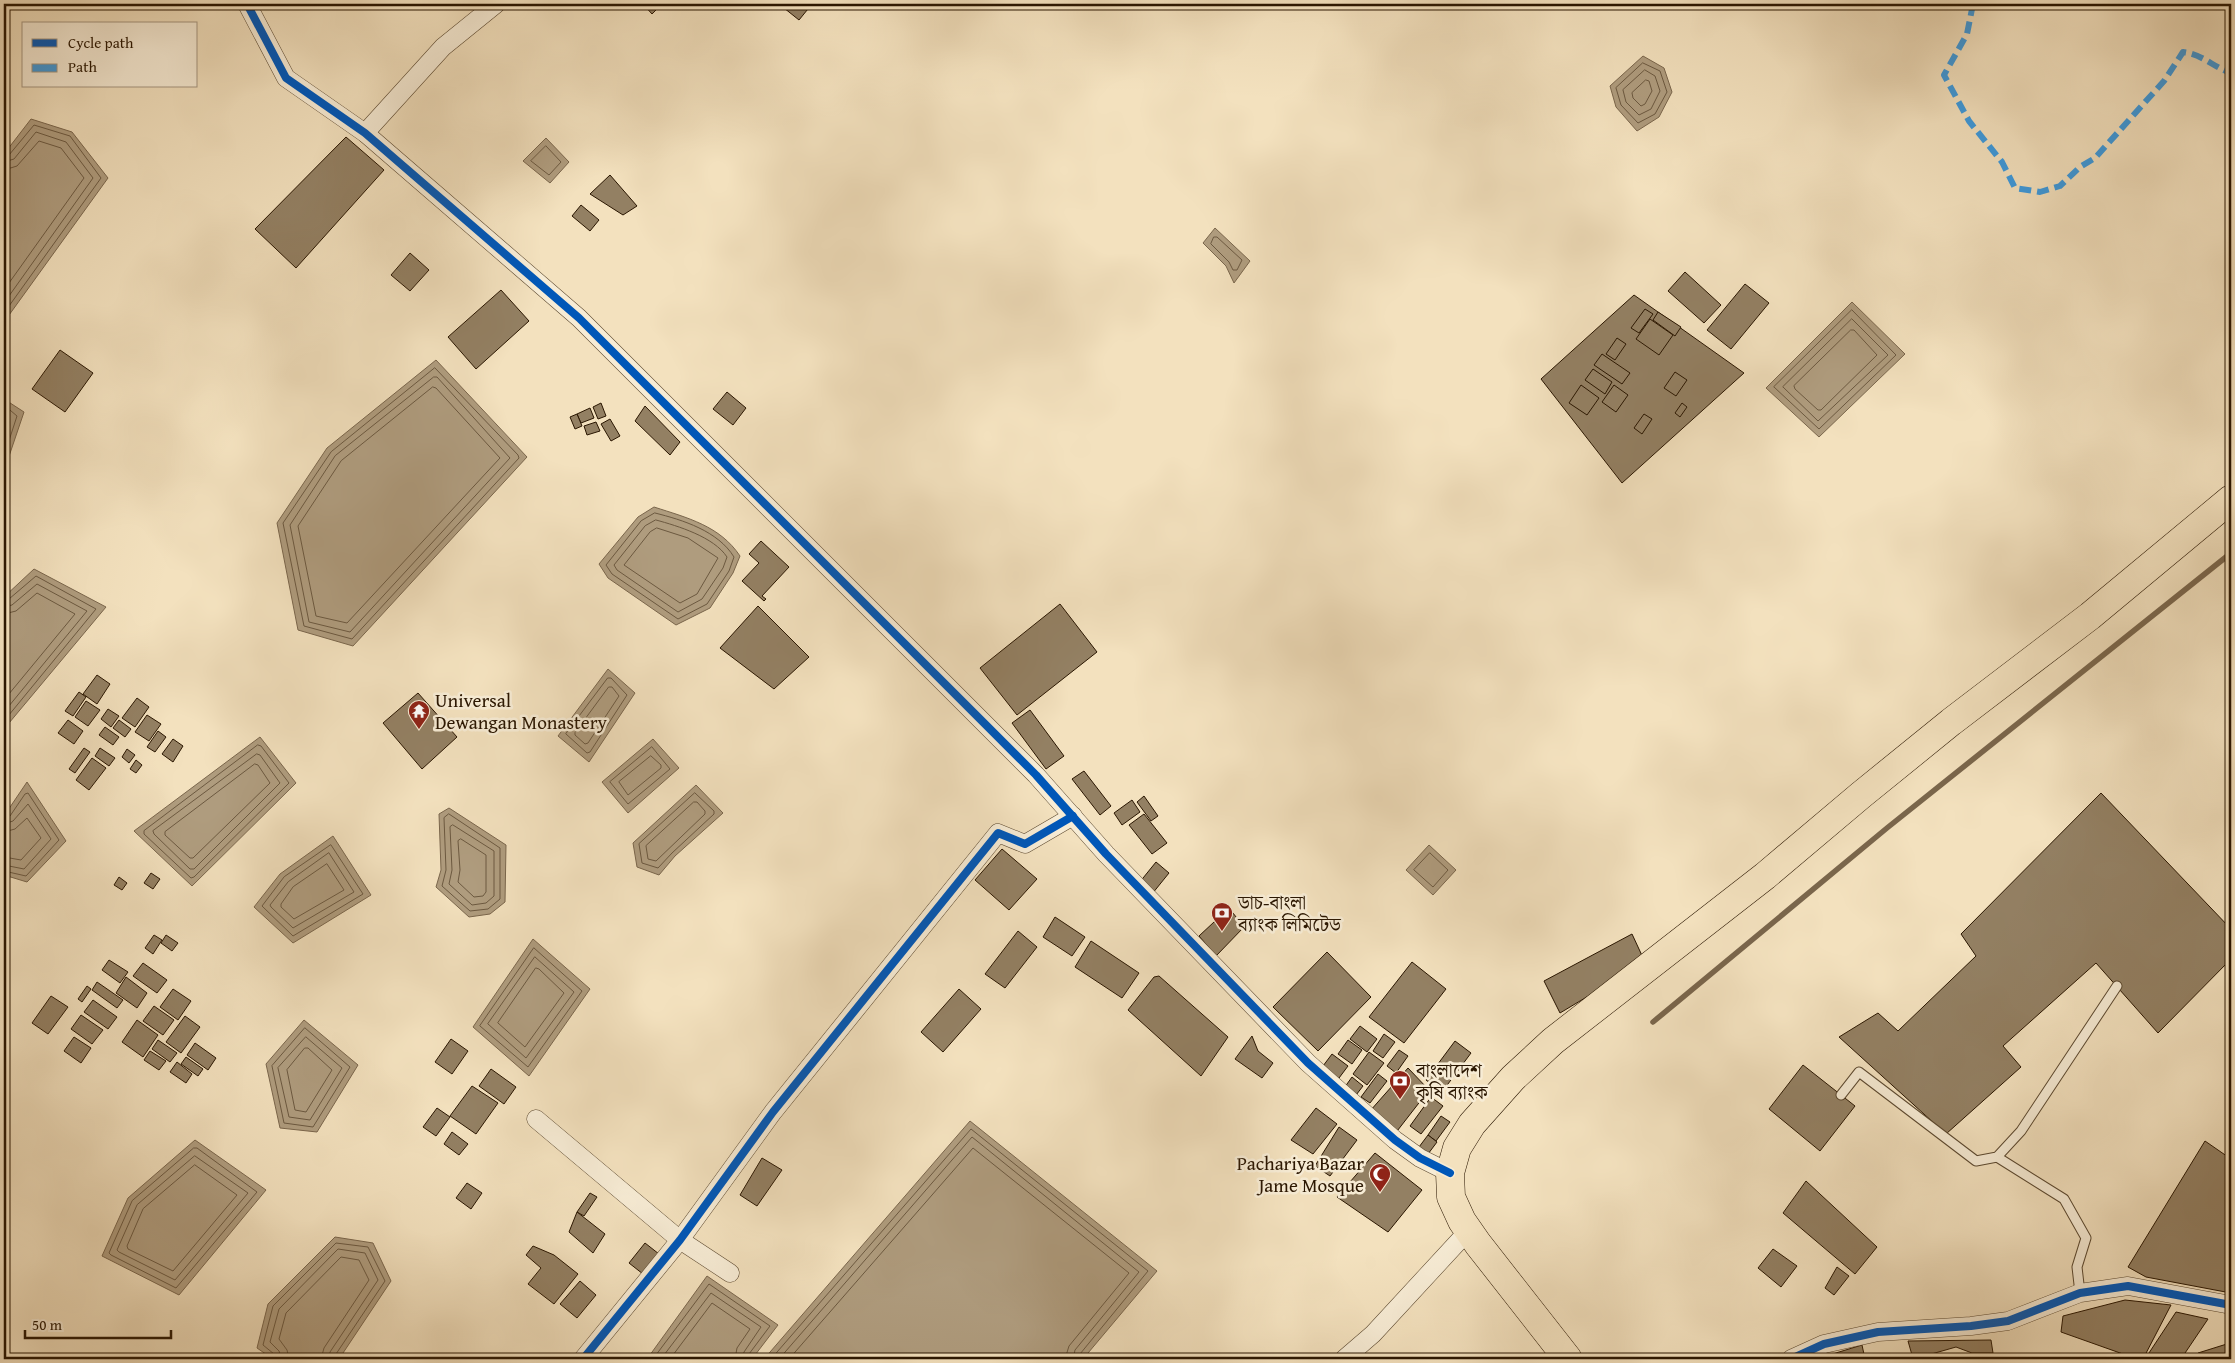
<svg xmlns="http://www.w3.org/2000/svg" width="2235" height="1363" font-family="'Gentium Book Plus','Noto Serif Bengali',serif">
<rect width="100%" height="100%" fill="#f3e1be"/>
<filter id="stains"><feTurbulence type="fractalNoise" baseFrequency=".004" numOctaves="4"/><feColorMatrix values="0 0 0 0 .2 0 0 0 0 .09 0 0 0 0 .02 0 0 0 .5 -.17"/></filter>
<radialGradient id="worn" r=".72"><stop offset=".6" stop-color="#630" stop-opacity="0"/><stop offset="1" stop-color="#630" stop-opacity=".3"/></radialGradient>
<g fill="#af9c7e" stroke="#7a664c">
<path d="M1643 56 1664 68 1672 92 1659 117 1637 131 1616 107 1610 86Z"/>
<path d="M31 119 72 132 108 178 4 322V154Z"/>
<path d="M546 138 569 162 550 183 523 161Z"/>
<path d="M1215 228 1250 261 1234 283 1226 266 1203 243Z"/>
<path d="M1852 302 1905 354 1819 437 1766 388Z"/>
<path d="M436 360 527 457 353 646 298 630 277 523 327 448Z"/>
<path d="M4 399 24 412 4 471Z"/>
<path d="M654 507C688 518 720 526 740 556L733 573 710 608 676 625 608 578 599 564 638 517Z"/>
<path d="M34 569 106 607 4 729V597Z"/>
<path d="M608 669 635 693 589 762 558 736Z"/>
<path d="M260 737 296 783 192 886 134 831Z"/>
<path d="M653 739 679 768 628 813 602 782Z"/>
<path d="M27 782 66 841 27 882 4 875V816Z"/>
<path d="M696 785 723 813 675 856 659 875 637 867 633 843Z"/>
<path d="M449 808 506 845 505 902 490 914 469 917 436 887 441 870 439 814Z"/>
<path d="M333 836 371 895 293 943 254 907 280 874Z"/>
<path d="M1429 845 1456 870 1433 895 1406 870Z"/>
<path d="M533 939 590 989 529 1076 473 1027Z"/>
<path d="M304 1020 358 1065 317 1132 280 1128 266 1064Z"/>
<path d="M970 1121 1157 1271 1083 1359H764Z"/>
<path d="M195 1140 266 1190 179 1295 102 1256 128 1198Z"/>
<path d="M335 1237 373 1243 391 1281 339 1359H273L257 1348 268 1304Z"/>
<path d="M707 1276 778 1325 752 1359H647Z"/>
</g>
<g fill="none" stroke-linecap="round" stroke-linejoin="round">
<g stroke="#6c5940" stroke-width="1">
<path d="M1643 63 1660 71 1667 92 1655 114 1638 123 1621 105 1616 88Z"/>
<path d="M1645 70 1655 76 1660 91 1651 109 1639 115 1626 102 1623 90Z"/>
<path d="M1646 80 1649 81 1652 91 1645 104 1641 106 1633 98 1632 93Z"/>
<path d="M546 146 561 162 549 175 531 161Z"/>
<path d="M4 156 9 155 34 125 70 136 101 178 4 313"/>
<path d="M4 162 14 159 36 132 66 142 93 178 4 303"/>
<path d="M4 170 17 166 39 141 61 148 84 178 4 290"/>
<path d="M1214 237H1217L1242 260 1237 270H1233L1229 262 1211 244Z"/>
<path d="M1852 310 1896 355 1819 429 1774 387Z"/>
<path d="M1852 319 1888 355 1818 421 1783 387Z"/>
<path d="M1851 330H1854L1877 355 1821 410H1818L1795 389 1794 386Z"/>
<path d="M435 368 518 455 519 458 352 639 304 626 283 523 331 452Z"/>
<path d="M434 377H437L510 458 350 632 309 622 290 525 335 456Z"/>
<path d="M433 387 436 388 500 458 347 623 316 616 298 526 341 461Z"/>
<path d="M4 405 17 416 4 456"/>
<path d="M655 513C683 520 718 531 734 557L729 571 707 604 678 619 612 574 606 565 641 521Z"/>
<path d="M656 520C678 526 714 537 727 557L723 568 702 599 678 612 617 570 614 565 645 526Z"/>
<path d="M657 528 688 538 718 558 697 594 680 603 624 565 650 532Z"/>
<path d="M4 600 9 599 36 576 96 609 4 721"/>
<path d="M4 607 12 605 37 584 87 611 4 712"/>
<path d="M4 614 16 611 37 593 75 614 4 700"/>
<path d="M608 678H611L627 695 590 752 587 753 566 734Z"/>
<path d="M609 687H612L619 696 588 743 585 744 575 735V733Z"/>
<path d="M258 745 261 746 289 783 194 877 191 878 144 834V831Z"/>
<path d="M652 747 670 769 628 804 610 782Z"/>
<path d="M257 754 260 755 280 783 194 869H190L154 834 153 831Z"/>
<path d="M651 756 661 765V768L628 795 619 782Z"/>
<path d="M255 764 258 765 270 783 193 858H190L165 835V832Z"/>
<path d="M695 793 714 811V814L672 853 658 868 642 863 639 844Z"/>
<path d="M694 802H697L705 811V814L656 861 648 859 646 846Z"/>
<path d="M449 814 500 848V899L488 909 470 911 442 886 446 870 444 818Z"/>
<path d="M4 818 10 816 25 794 28 793 59 840 26 876 4 871"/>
<path d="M4 824 13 821 28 804 51 839 24 869 4 865"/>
<path d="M453 825 494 851V896L486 903 472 905 449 884 452 870 450 827Z"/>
<path d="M4 832 15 829 27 818 41 838 21 860 4 857"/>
<path d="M461 839 486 855V892L483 896 474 897 458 882 460 870 458 841Z"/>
<path d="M331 845 363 894 293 936 262 906 284 877Z"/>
<path d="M329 853 354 892 293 928 271 907 270 905 288 882Z"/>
<path d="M1430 853 1448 870 1433 887 1414 870Z"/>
<path d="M327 864 344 890 294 919 281 907V904L293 887Z"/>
<path d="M534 948 582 991 528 1067 480 1026Z"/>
<path d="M535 957 574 992 526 1058 488 1024Z"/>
<path d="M536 968 539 969 564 993 525 1047 498 1023Z"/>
<path d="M305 1028 350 1067 313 1127 284 1123 272 1066Z"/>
<path d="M306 1037 342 1068 310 1120 289 1117 278 1068Z"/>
<path d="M305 1048H308L332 1070 306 1112 295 1110 287 1070Z"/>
<path d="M194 1148H197L257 1192 176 1288 111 1255 109 1253 132 1201Z"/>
<path d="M195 1156 248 1193 175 1280 119 1252 117 1250 137 1205Z"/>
<path d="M195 1165 237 1195 173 1271 128 1249 127 1246 143 1209Z"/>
<path d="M275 1359 274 1354 263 1345 273 1306 336 1243 368 1247 385 1281 336 1354 335 1359"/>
<path d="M282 1359 279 1351 270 1342 279 1309 338 1249 365 1253 378 1280 330 1352 329 1359"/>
<path d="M289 1359 287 1350 279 1339 286 1313 341 1257 359 1260 369 1280 324 1348 321 1359"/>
<path d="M653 1359 709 1284 770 1326 749 1354 748 1359"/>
<path d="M661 1359 711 1293 761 1327 744 1352 742 1359"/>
<path d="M670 1359 712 1303 750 1329 737 1348 735 1359"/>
<path d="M771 1359 971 1129 1148 1271 1080 1354 1079 1359"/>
<path d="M779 1359 972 1137 1139 1272 1075 1350 1073 1359"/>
<path d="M789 1359 973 1148 1129 1273 1069 1346 1065 1359"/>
</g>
<path stroke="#7a664c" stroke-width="5.5" d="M1653 1022 1887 828 2231 553"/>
</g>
<g fill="#938063" stroke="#2a1601">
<path d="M643 4H662L652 14Z"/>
<path d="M779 4H812L799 20Z"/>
<path d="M346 137 384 170 296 268 255 229Z"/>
<path d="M610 175 637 206 623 215 590 194Z"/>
<path d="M581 205 599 220 590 231 572 216Z"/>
<path d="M410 253 429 270 410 291 391 275Z"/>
<path d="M1685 272 1721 305 1704 323 1668 291Z"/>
<path d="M1745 284 1769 303 1731 349 1707 330Z"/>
<path d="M501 290 529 321 476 369 448 337Z"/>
<path d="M1634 295 1744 373 1622 483 1541 379Z"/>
<path d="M1645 309 1653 314 1639 333 1631 328Z"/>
<path d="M1658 312 1681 327 1675 336 1653 320Z"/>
<path d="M1650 319 1673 335 1659 355 1636 339Z"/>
<path d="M1617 338 1626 344 1615 360 1606 354Z"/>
<path d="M60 350 93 373 65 412 32 389Z"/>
<path d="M1602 354 1630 373 1622 384 1594 365Z"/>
<path d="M1593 369 1612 382 1605 394 1585 380Z"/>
<path d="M1675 372 1687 380 1676 396 1664 388Z"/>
<path d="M1581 385 1599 398 1587 415 1569 403Z"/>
<path d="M1614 385 1628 395 1616 412 1602 402Z"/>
<path d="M727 392 746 408 733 425 713 409Z"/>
<path d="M601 403 606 416 598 419 593 407Z"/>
<path d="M1682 403 1687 407 1680 417 1675 413Z"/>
<path d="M645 406 680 442 670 455 635 421Z"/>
<path d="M590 408 594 418 581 423 577 414Z"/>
<path d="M577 414 582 426 575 429 570 417Z"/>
<path d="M1644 414 1652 419 1642 434 1634 428Z"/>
<path d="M610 419 620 436 611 441 601 424Z"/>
<path d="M596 422 600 431 587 435 584 426Z"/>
<path d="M761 541 789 567 762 596 766 599 764 601 742 581 759 563 749 554Z"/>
<path d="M1060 604 1097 652 1017 715 980 668Z"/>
<path d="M758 606 809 657 774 689 720 648Z"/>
<path d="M97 675 110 684 97 704 83 694Z"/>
<path d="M79 692 86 697 73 716 65 711Z"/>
<path d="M418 693 457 737 422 769 383 723Z"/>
<path d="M137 698 149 707 135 727 122 718Z"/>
<path d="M86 701 100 710 88 726 75 717Z"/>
<path d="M108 709 119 716 111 727 101 719Z"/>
<path d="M1030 710 1064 756 1046 769 1012 723Z"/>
<path d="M147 715 161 724 149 741 135 732Z"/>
<path d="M68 720 83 731 74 744 58 733Z"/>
<path d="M119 720 131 729 125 737 113 728Z"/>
<path d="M105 727 119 737 113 745 99 735Z"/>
<path d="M158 731 166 737 155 752 147 747Z"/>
<path d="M173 739 183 746 173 762 162 754Z"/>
<path d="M84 748 90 752 75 773 69 769Z"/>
<path d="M100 748 115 758 109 766 95 756Z"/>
<path d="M127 749 135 755 129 763 122 757Z"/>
<path d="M92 758 106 768 89 790 76 780Z"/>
<path d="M136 760 142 765 136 773 130 769Z"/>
<path d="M1084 771 1111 806 1100 815 1072 779Z"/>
<path d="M2101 793 2231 929V959L2158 1033 2096 963 2003 1046 2021 1067 1946 1134 1839 1037 1878 1013 1898 1031 1976 956 1961 934Z"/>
<path d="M1144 796 1158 816 1151 821 1137 802Z"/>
<path d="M1132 800 1140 812 1122 825 1114 813Z"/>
<path d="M1144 814 1167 843 1152 854 1129 825Z"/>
<path d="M1002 849 1037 879 1009 910 975 880Z"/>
<path d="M1156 862 1169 873 1152 894 1139 883Z"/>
<path d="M151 873 160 879 153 889 144 883Z"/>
<path d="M119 877 127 883 122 890 114 885Z"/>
<path d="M1229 908 1244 927 1216 956 1199 936Z"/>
<path d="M1055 917 1085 937 1072 956 1043 937Z"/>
<path d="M1018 931 1037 947 1005 988 985 974Z"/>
<path d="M1632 934 1645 962 1560 1013 1544 981Z"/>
<path d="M154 935 162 940 153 954 145 948Z"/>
<path d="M166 935 178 943 172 951 161 943Z"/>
<path d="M1091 941 1139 973 1122 998 1075 967Z"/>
<path d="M1327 952 1371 997 1318 1051 1273 1007Z"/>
<path d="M109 960 128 972 120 983 102 970Z"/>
<path d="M1412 962 1446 989 1404 1043 1369 1017Z"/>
<path d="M143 963 167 980 157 993 133 976Z"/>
<path d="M1159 976 1228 1037 1201 1076 1128 1010 1154 977Z"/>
<path d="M126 977 147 993 137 1008 116 993Z"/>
<path d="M97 982 123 1000 117 1008 92 990Z"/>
<path d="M87 986 91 989 82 1002 78 999Z"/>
<path d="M173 989 191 1001 178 1020 160 1007Z"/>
<path d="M959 989 981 1009 943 1052 921 1032Z"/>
<path d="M51 996 68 1007 48 1034 32 1023Z"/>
<path d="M93 1000 117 1017 108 1029 84 1012Z"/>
<path d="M154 1006 174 1020 163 1035 143 1021Z"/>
<path d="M81 1015 103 1030 92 1044 71 1029Z"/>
<path d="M185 1016 200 1027 181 1053 166 1042Z"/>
<path d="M137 1020 158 1035 143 1057 122 1042Z"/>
<path d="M1360 1026 1377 1039 1367 1052 1350 1039Z"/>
<path d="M1384 1034 1395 1042 1383 1058 1373 1051Z"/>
<path d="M1252 1036 1258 1051 1273 1063 1262 1078 1235 1059Z"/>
<path d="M74 1037 91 1048 81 1063 64 1051Z"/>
<path d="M451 1039 468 1051 452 1074 435 1062Z"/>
<path d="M158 1040 177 1053 170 1062 152 1049Z"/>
<path d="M1348 1040 1362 1050 1352 1064 1338 1054Z"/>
<path d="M1455 1041 1471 1053 1442 1092 1426 1080Z"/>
<path d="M195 1043 216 1058 208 1070 187 1055Z"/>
<path d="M1399 1050 1408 1056 1396 1073 1387 1066Z"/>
<path d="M150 1051 166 1061 159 1070 144 1060Z"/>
<path d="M1369 1052 1384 1063 1367 1085 1353 1074Z"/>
<path d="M1332 1054 1348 1066 1336 1082 1320 1070Z"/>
<path d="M186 1057 203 1069 198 1076 181 1064Z"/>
<path d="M177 1062 192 1074 186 1083 170 1072Z"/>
<path d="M1803 1065 1855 1106 1820 1151 1769 1109Z"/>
<path d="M1408 1068 1429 1090 1394 1135 1370 1111Z"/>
<path d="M491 1069 516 1087 504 1104 479 1086Z"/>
<path d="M1378 1074 1387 1081 1370 1103 1361 1097Z"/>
<path d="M1352 1077 1363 1086 1353 1099 1342 1091Z"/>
<path d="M472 1086 498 1103 476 1134 450 1116Z"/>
<path d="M1431 1097 1443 1106 1421 1134 1410 1126Z"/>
<path d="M437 1108 450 1117 436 1136 423 1127Z"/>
<path d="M1316 1108 1337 1124 1313 1154 1291 1140Z"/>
<path d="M1441 1116 1450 1122 1436 1141 1428 1135Z"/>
<path d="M1339 1127 1357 1140 1330 1176 1315 1166Z"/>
<path d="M452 1132 468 1144 459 1155 444 1144Z"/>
<path d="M1428 1135 1437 1142 1428 1154 1419 1147Z"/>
<path d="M2205 1141 2231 1159V1293L2146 1277 2128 1267Z"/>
<path d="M1375 1153 1422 1190 1388 1232 1337 1197Z"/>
<path d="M762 1158 782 1170 757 1206 740 1195Z"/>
<path d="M1806 1181 1877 1247 1855 1274 1783 1213Z"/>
<path d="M467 1183 482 1193 471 1209 456 1198Z"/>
<path d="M590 1193 597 1197 584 1216 577 1212Z"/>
<path d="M577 1212 605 1234 593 1253 569 1232Z"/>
<path d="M645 1243 659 1254 643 1274 629 1263Z"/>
<path d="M533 1246 554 1255 578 1274 554 1304 528 1284 541 1268 526 1255Z"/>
<path d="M1773 1249 1797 1266 1781 1287 1758 1268Z"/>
<path d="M1837 1267 1849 1276 1834 1295 1825 1288Z"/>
<path d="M580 1281 596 1295 577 1318 560 1304Z"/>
<path d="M2125 1300 2171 1305 2143 1359H2137L2061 1332 2063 1316Z"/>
<path d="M2176 1312 2208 1319 2181 1359H2145Z"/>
<path d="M1991 1340 1993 1353H1972L1956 1347 1928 1355H1912L1908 1341Z"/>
<path d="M2230 1343 2231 1359H2197L2198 1353Z"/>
<path d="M1862 1345 1865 1359H1821L1826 1356Z"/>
</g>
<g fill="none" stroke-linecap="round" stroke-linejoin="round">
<g stroke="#5c4930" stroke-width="11">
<g id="lane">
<path d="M1841 1095 1859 1072 1976 1161 1997 1157 2021 1131 2117 986"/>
<path d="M1997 1157 2064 1199 2086 1238 2077 1267 2080 1293"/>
</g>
</g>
<g stroke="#5c4930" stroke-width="19">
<g id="street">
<path d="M247 4 286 78 365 133 579 318 1036 775 1106 854 1308 1063 1395 1140 1420 1158 1450 1173"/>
<path d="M365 133 443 47 496 4"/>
<path d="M536 1119 680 1240 730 1273"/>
<path d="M583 1359 680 1240 773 1112 998 833 1025 844 1073 816"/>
<path d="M1344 1359 1373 1334 1469 1230"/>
<path d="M1791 1359 1824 1344 1878 1332 1971 1326 2008 1321 2080 1293 2128 1286 2231 1305"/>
</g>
</g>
<g stroke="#2a1601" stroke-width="29">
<path id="highway" d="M1568 1359 1478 1244 1462 1221 1451 1197 1450 1173 1457 1148 1472 1124 1513 1078 1553 1041 1765 876 1861 795 1951 722 2090 616 2231 499"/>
</g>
<use href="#lane" stroke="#f7ecd5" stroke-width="9"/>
<use href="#street" stroke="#f7ecd5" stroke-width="18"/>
<use href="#highway" stroke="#f3e1be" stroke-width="28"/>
<g stroke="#3d9add" stroke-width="6" stroke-dasharray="12 6" stroke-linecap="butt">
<path d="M1973 4 1967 34 1944 75 1969 121 2002 162 2015 188 2040 192 2060 186 2080 167 2095 158 2164 81 2183 52C2202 54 2213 67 2231 73"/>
<path d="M2227 4 2231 8"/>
</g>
<g stroke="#f7ecd5" stroke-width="11">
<g id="cycleway">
<path d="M247 4 286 78 365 133 579 318 1036 775 1106 854 1308 1063 1395 1140 1420 1158 1450 1173"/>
<path d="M583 1359 680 1240 773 1112 998 833 1025 844 1073 816"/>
<path d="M1791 1359 1824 1344 1878 1332 1971 1326 2008 1321 2080 1293 2128 1286 2231 1305"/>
</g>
</g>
<use href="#cycleway" stroke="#0057b8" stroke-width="8"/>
</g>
<defs>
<g id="temple-pin" transform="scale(1.125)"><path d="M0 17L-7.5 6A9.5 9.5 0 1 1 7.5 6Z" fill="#8f2418" stroke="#f7ecd5"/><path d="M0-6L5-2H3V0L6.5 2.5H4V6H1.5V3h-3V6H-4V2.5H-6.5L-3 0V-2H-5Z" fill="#fff"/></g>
<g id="bank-pin" transform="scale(1.125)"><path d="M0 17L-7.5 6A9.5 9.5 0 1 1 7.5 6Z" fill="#8f2418" stroke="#f7ecd5"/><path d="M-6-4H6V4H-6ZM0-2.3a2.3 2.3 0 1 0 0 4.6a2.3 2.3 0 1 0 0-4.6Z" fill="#fff"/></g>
<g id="mosque-pin" transform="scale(1.125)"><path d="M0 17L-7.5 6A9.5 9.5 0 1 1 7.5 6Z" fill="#8f2418" stroke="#f7ecd5"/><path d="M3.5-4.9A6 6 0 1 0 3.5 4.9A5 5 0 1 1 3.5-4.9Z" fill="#fff"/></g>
</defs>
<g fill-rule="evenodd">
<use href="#temple-pin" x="419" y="711"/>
<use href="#bank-pin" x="1222" y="913"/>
<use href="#bank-pin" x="1400" y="1081"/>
<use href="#mosque-pin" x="1380" y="1174"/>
</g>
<g text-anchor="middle" stroke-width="5" stroke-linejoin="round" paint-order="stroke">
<g font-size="19" fill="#2a1601" stroke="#f7ecd5" text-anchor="start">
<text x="435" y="707">Universal<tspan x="435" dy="22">Dewangan Monastery</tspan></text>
<text x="1238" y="909">ডাচ-বাংলা<tspan x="1238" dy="22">ব্যাংক লিমিটেড</tspan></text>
<text x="1416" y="1077">বাংলাদেশ<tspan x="1416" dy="22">কৃষি ব্যাংক</tspan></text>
<text x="1364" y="1170" text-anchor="end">Pachariya Bazar<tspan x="1364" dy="22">Jame Mosque</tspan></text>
</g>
</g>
<rect width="2235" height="1363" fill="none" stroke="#f3e1be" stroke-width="20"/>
<rect x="5" y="5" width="2225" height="1353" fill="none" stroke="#2a1601" stroke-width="2.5"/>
<rect x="10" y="10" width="2215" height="1343" fill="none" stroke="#2a1601"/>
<rect x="22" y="22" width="175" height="65" fill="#f7ecd5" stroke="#a59680"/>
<rect x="32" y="39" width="25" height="8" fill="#0057b8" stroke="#a59680"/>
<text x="68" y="48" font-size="15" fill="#2a1601">Cycle path</text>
<rect x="32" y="64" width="25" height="8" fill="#3d9add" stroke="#a59680"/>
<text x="68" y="72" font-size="15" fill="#2a1601">Path</text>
<path d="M25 1330v8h146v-8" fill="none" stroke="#2a1601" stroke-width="2.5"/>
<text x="32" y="1330" font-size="15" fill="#2a1601" stroke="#f7ecd5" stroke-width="4" paint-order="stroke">50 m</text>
<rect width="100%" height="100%" filter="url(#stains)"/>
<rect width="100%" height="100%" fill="url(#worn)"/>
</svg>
